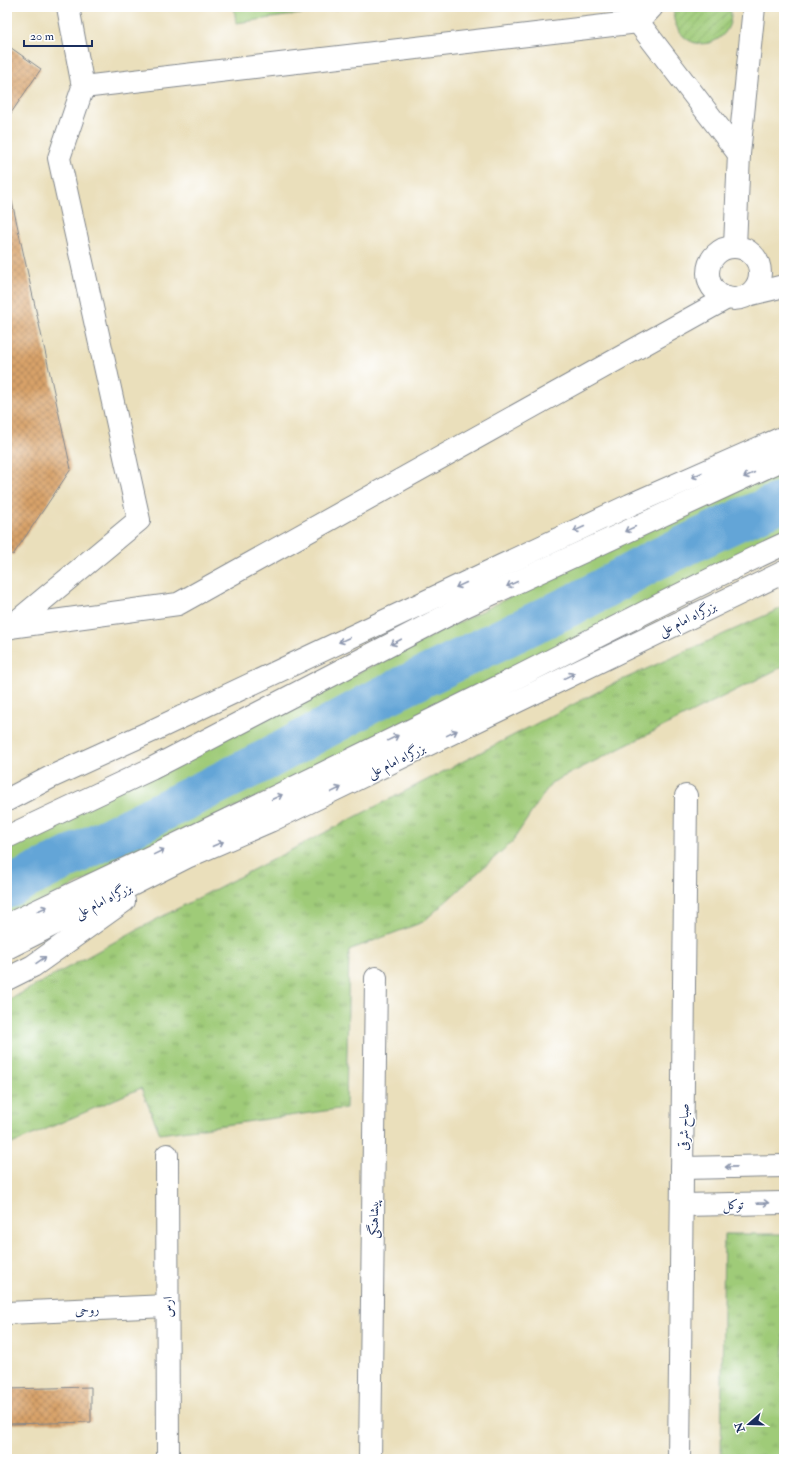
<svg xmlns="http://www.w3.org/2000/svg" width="791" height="1466" font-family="'IM FELL Double Pica',Amiri,serif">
<defs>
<pattern id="park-tufts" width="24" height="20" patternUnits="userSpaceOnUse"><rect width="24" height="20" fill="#9fcb78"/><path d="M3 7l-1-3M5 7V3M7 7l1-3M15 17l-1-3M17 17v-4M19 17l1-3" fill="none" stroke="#81a566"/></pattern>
<pattern id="garden-furrows" width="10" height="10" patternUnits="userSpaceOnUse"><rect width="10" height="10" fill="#9fcb78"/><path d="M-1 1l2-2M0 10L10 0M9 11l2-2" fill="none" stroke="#81a566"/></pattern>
<pattern id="building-cross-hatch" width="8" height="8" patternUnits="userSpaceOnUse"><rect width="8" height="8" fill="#d8a269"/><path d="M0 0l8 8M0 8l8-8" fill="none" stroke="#ae845a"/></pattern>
</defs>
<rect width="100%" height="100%" fill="#fff"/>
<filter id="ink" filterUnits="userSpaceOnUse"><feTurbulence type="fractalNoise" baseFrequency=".025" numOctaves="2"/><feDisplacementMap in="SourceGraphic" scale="8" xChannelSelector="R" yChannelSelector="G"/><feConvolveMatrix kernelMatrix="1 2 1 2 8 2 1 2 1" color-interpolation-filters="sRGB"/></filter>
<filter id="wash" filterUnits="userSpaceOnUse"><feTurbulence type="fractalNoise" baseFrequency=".012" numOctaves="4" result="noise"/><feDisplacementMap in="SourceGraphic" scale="16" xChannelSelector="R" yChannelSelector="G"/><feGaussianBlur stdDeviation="0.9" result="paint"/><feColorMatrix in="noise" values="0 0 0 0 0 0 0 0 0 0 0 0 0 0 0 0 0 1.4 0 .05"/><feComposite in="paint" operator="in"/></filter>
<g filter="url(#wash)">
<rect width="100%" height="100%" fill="#eadfbb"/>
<g fill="#9fcb78" stroke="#5d7d6b">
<path d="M234 7H350L236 23Z"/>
<path d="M784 466V542L7 918V844L312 696 670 517Z"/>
</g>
<g fill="url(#park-tufts)" stroke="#5d7d6b">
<path d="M784 607V666L551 783 512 842 423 922 349 950 346 1108 160 1134 141 1088 7 1146V1001L138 929 613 684Z"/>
<path d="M724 1234H784V1459H721Z"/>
</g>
<path fill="url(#garden-furrows)" stroke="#5d7d6b" d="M675 7H730C738 43 690 59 676 25 673 19 673 13 675 7Z"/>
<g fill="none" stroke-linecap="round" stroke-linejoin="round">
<path stroke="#63a5d7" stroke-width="41" d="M7 888 268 759 382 697 582 600 653 561 741 519 784 501"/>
</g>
<g id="blocks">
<g fill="url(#building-cross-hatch)">
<path d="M7 45 41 69 7 119Z"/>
<path d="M7 179 71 469 13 555 7 551V453L8 448 7 443Z"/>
<path d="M91 1387V1422L7 1424V1389Z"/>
</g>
</g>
</g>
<g filter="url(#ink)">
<use href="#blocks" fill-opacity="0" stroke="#82878c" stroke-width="1"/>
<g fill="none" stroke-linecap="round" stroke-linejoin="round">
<g stroke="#82878c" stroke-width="24">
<g id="minor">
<path d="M638 22 739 154"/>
<path d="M83 87 638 22 652 7"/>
<path d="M735 246 739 154 754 7"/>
<circle cx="734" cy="273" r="26"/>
<path d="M751 294 784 286"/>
<path d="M10 627 178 604 727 298"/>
<path d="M9 628 139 520 59 158 83 87 68 7"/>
<path d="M7 837 151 769 463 607 784 459"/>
<path d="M7 925C175 846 342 765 508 682 600 636 691 587 784 544"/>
<path d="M167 1155 168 1459"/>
<path d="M682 1168 784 1166"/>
<path d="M682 1205 784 1203"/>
<path d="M7 1313 167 1306"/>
<path d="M370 1459 376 978"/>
<path d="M679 1459 686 796"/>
</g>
</g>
<g stroke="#82878c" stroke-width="24">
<g id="highway">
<path d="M7 800 51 777 154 730 630 505 784 437"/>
<path d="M7 948 187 857 270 821 784 572"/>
<path d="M7 979 33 966 124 901"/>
</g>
</g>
<use href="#minor" stroke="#fff" stroke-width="22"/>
<use href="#highway" stroke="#fff" stroke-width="22"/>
</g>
<defs><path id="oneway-shaft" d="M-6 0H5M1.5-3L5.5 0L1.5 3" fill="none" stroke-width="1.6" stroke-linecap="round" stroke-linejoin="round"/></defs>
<g stroke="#8d97ae">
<use href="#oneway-shaft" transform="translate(697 475) rotate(156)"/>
<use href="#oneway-shaft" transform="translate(749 475) rotate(155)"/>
<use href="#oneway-shaft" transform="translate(579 529) rotate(155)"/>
<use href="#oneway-shaft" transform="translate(630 529) rotate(155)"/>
<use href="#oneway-shaft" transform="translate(512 584) rotate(155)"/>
<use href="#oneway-shaft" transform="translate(461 585) rotate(155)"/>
<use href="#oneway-shaft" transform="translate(344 640) rotate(155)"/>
<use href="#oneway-shaft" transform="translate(396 642) rotate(152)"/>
<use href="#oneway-shaft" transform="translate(569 676) rotate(-26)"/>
<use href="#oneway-shaft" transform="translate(452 733) rotate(-26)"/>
<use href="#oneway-shaft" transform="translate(393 738) rotate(-26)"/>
<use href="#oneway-shaft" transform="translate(336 790) rotate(-26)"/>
<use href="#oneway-shaft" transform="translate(277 797) rotate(-25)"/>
<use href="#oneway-shaft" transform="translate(218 844) rotate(-23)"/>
<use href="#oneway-shaft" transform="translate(159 852) rotate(-26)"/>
<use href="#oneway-shaft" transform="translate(42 909) rotate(-25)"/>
<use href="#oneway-shaft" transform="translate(41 960) rotate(-35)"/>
<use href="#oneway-shaft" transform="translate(731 1167) rotate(179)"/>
<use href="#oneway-shaft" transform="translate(763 1203) rotate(-1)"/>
</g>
</g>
<g text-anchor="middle" stroke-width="3" stroke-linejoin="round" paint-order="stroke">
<g font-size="13" fill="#1b2f5e" stroke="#fff">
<text transform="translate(687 618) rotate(-26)" y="5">بزرگراه امام علی</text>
<text transform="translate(396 760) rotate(-26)" y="5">بزرگراه امام علی</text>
<text transform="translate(103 900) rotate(-27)" y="5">بزرگراه امام علی</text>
<text transform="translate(683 1127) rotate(-89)" y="5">صباح شرقی</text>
<text transform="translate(733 1204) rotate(-1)" y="5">توکل</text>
<text transform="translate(373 1219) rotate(-89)" y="5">پیشاهنگی</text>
<text transform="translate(167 1307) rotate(-90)" y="5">ارس</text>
<text transform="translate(87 1309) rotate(-3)" y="5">روحی</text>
</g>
</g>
<rect width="791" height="1466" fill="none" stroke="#fff" stroke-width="24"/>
<g transform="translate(749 1424) rotate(250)" stroke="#ffffff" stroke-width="3" paint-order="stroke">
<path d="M0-3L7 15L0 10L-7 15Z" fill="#1b2f5e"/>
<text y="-6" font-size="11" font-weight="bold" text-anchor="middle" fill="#1b2f5e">N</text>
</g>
<path d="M24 40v6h68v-6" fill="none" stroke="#1b2f5e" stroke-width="2"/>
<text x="30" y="40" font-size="12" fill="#1b2f5e" stroke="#ffffff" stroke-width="3" paint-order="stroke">20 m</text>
</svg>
